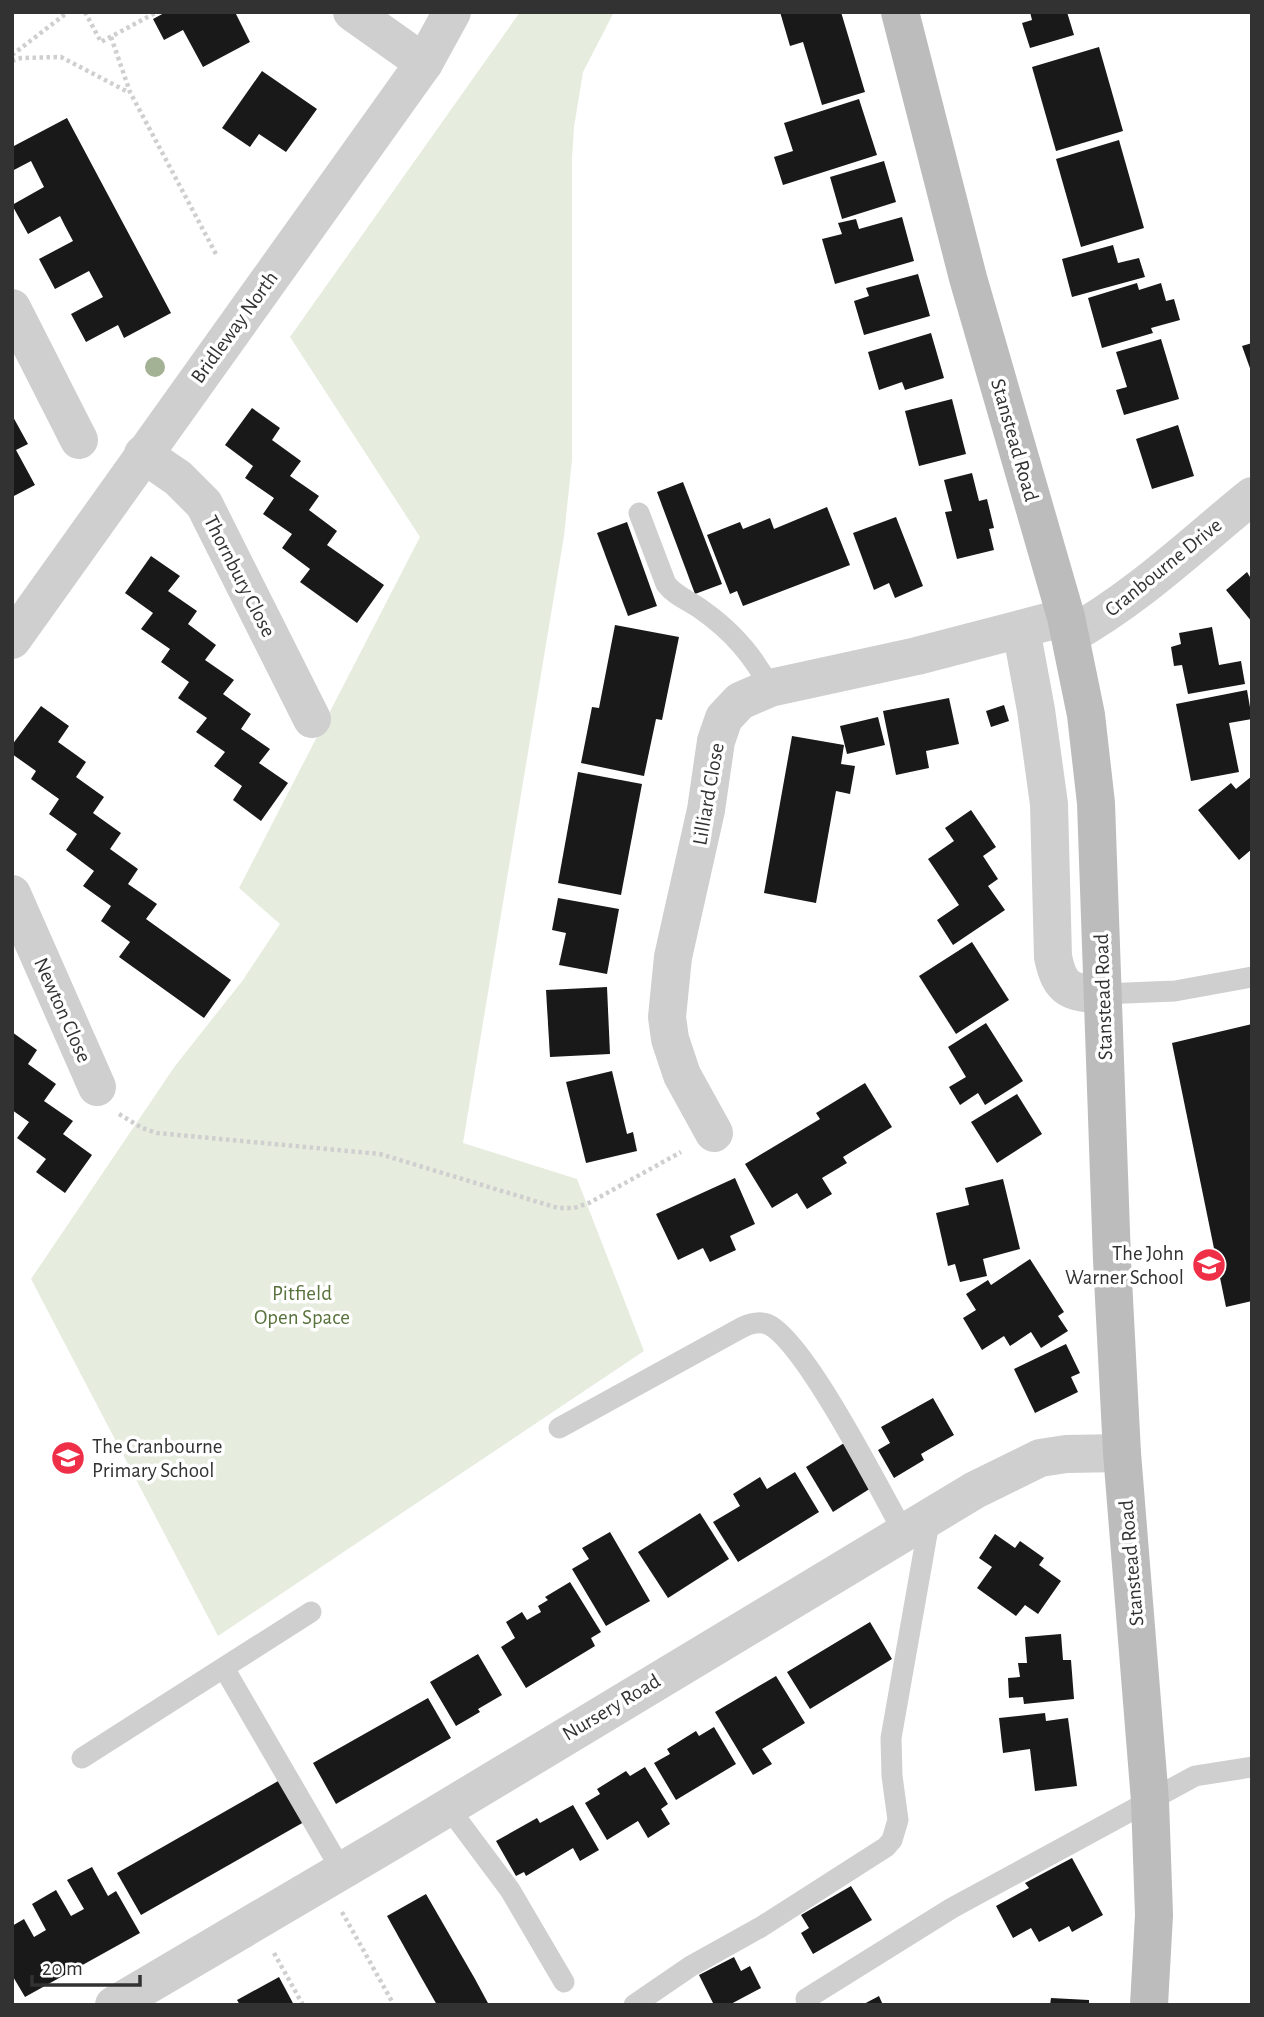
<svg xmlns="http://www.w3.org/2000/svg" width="1264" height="2017" font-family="'Alegreya Sans',sans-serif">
<rect width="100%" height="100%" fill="#fff"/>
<path fill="#e6ecde" d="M520 12H614L583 72 574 127 572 158V460L564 536 463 1143 577 1179 644 1351 218 1636 31 1279 175 1066 243 980 280 924 239 888 420 537 290 337Z"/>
<g fill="#191919">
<path d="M166 12H235L250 42 203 67 183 30 164 40 153 19Z"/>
<path d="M780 12H841L865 92 822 105 803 42 790 46Z"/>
<path d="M1030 12H1067L1074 35 1030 48 1022 23 1032 20Z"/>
<path d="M1099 47 1123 131 1056 151 1032 67Z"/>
<path d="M262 71 317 109 286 152 259 134 250 147 222 128Z"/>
<path d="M859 99 877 155 783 185 774 157 793 151 784 123Z"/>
<path d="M67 118 171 313 124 338 118 325 86 342 71 314 103 297 89 271 55 289 39 259 73 241 65 226 60 216 28 234 12 205 44 187 31 161 12 171V147Z"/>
<path d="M1119 140 1144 228 1081 247 1056 159Z"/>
<path d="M884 161 896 202 842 219 830 177Z"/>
<path d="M902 217 914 261 835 284 822 239 842 234 838 223 856 219 859 229Z"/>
<path d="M1113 245 1118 263 1139 258 1145 277 1072 297 1062 259Z"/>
<path d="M918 274 930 316 864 335 854 301 869 296 866 288Z"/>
<path d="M1137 283 1139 290 1161 283 1166 301 1174 299 1180 320 1151 328 1153 333 1102 348 1088 298Z"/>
<path d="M931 333 944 378 905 390 902 382 879 390 868 352Z"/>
<path d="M1161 339 1179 399 1124 415 1116 390 1127 387 1116 352Z"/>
<path d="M1252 343V371H1251L1242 346Z"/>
<path d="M952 399 966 454 919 466 905 411Z"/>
<path d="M252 408 280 428 272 440 301 461 290 476 319 496 309 510 337 531 327 545 384 585 357 623 300 582 310 569 282 548 292 534 263 514 274 498 245 478 253 466 225 445Z"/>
<path d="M12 415 28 444 16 450 35 485 12 497Z"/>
<path d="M1178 425 1194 476 1152 489 1136 439Z"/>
<path d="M972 473 979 501 987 499 994 528 989 529 994 550 957 559 945 512 952 511 944 480Z"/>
<path d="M683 482 722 584 695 594 657 492Z"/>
<path d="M827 507 850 565 743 606 737 591 730 594 707 535 740 522 743 529 770 518 774 529Z"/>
<path d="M896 517 923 586 895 598 889 583 874 590 853 533Z"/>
<path d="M627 522 657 606 628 616 597 533Z"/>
<path d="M151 556 180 576 168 591 197 611 188 624 216 645 205 660 234 680 223 694 251 714 241 729 270 749 259 763 288 783 261 821 233 800 242 786 214 766 225 752 196 732 207 718 178 698 189 682 161 662 170 649 141 629 153 613 125 593Z"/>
<path d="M1247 572 1250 577 1252 576V622L1226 590Z"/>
<path d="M615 625 679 637 662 720 656 719 644 776 581 763 592 707 599 708Z"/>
<path d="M1212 627 1219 665 1241 661 1245 684 1188 694 1182 665 1174 666 1171 647 1181 644 1179 633Z"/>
<path d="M1247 690 1252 719 1229 723 1239 772 1191 781 1176 704Z"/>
<path d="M949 698 959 744 926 751 929 768 896 775 883 711Z"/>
<path d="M1004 705 1009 721 991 727 986 711Z"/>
<path d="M41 706 69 726 58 742 86 762 76 777 104 797 93 813 121 833 110 849 138 869 128 884 157 904 146 919 231 980 204 1018 119 957 130 942 101 921 111 906 83 886 94 871 66 850 77 834 49 814 59 799 31 779 36 771 12 754V745Z"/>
<path d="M878 717 885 745 847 754 840 726Z"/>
<path d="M792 736 844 745 841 764 855 766 850 794 836 791 816 903 764 893Z"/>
<path d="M578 772 642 784 621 895 558 883Z"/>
<path d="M1252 776V849L1239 860 1198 810 1231 783 1236 789Z"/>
<path d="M971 810 996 847 983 856 998 879 988 886 1005 910 953 945 937 920 959 905 928 859 954 841 945 828Z"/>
<path d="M558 898 619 909 607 974 559 965 566 933 552 930Z"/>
<path d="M972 942 1009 1000 956 1034 919 976Z"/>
<path d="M607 987 610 1054 550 1057 546 990Z"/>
<path d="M986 1023 1023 1081 985 1105 978 1093 960 1105 949 1087 966 1077 948 1047Z"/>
<path d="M1252 1024V1301L1226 1307 1172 1043Z"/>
<path d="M12 1032 37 1050 28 1064 56 1084 44 1101 73 1121 63 1134 92 1155 65 1193 36 1172 46 1159 17 1138 29 1122 12 1110Z"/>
<path d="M612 1071 627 1134 633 1132 637 1151 586 1163 566 1082Z"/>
<path d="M865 1083 892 1127 843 1157 847 1163 822 1178 832 1194 807 1209 797 1193 772 1208 745 1164 820 1119 816 1113Z"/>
<path d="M1017 1094 1042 1134 997 1163 971 1122Z"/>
<path d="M735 1178 755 1224 730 1236 736 1250 710 1262 703 1248 678 1260 656 1214Z"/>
<path d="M1003 1179 1020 1249 983 1259 987 1276 960 1282 955 1264 948 1266 936 1213 969 1205 965 1188Z"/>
<path d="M1030 1259 1064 1312 1058 1316 1068 1331 1041 1348 1031 1332 1010 1346 1004 1336 982 1350 963 1318 976 1310 966 1294 988 1280 991 1285Z"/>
<path d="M1066 1344 1080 1373 1071 1377 1078 1392 1035 1413 1014 1369Z"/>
<path d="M933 1398 954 1435 921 1454 924 1460 894 1478 878 1450 890 1443 881 1427Z"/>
<path d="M852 1438 879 1483 833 1512 806 1467Z"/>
<path d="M795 1472 819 1512 738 1562 713 1522 740 1506 733 1494 760 1477 767 1489Z"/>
<path d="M700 1513 729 1559 668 1598 638 1552Z"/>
<path d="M610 1532 650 1601 606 1626 572 1569 589 1559 582 1548Z"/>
<path d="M995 1534 1015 1548 1020 1541 1044 1558 1039 1565 1061 1581 1038 1614 1025 1605 1016 1616 977 1588 992 1567 979 1558Z"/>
<path d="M570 1582 601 1632 591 1638 595 1646 526 1688 501 1647 515 1638 506 1622 522 1612 527 1620 541 1612 538 1606 548 1600 545 1597Z"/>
<path d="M870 1622 892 1659 810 1709 787 1672Z"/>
<path d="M1061 1634 1063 1660H1071L1074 1699 1024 1704 1023 1697 1009 1698 1008 1678 1020 1677 1018 1663H1027L1025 1637Z"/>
<path d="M478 1654 502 1695 478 1709 480 1712 456 1726 430 1682Z"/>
<path d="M776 1676 805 1723 762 1749 772 1764 753 1775 715 1712Z"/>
<path d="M428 1698 451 1738 336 1804 313 1763Z"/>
<path d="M1045 1713 1046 1721 1068 1718 1077 1786 1035 1791 1030 1749 1003 1753 999 1718Z"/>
<path d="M714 1727 736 1764 676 1800 654 1763 670 1754 667 1749 696 1731 699 1736Z"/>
<path d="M645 1767 668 1804 661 1809 670 1824 648 1838 638 1821 607 1840 585 1803 600 1794 597 1789 626 1771 630 1776Z"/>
<path d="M287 1776 311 1818 141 1915 117 1873Z"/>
<path d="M573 1805 599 1850 580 1861 573 1848 526 1876 524 1872 516 1876 496 1841 537 1818 540 1823Z"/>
<path d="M1072 1858 1103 1915 1072 1932 1069 1926 1039 1942 1031 1928 1013 1938 996 1906 1029 1888 1025 1883Z"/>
<path d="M92 1867 108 1896 116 1891 140 1933 25 1997 12 1975V1926L24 1919 34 1937 46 1930 32 1904 56 1890 71 1916 84 1909 67 1880Z"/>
<path d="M851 1886 872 1920 813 1954 801 1933 809 1928 801 1915Z"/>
<path d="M426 1894 475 1979 489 2005H437L421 1977 387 1916Z"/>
<path d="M734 1957 741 1971 750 1966 761 1988 729 2005H714L699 1975Z"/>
<path d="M279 1977 294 2005H240L237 2000Z"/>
<path d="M879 1996 883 2005H862Z"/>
<path d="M1051 1998 1089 2000V2005H1050Z"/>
</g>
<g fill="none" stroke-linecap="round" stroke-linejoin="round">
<g stroke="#cfcfcf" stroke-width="4.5" stroke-dasharray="3.5 3.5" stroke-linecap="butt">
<path d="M85 12 101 42 157 12"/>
<path d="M111 37 130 92 217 256"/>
<path d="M12 55 68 12"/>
<path d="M12 61 21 58 61 57 128 92"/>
<path d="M119 1114 142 1128 157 1133 380 1154 558 1208H574L589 1203 681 1152"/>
<path d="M342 1912 394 2005"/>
<path d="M274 1953 303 2005"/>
</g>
<g stroke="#cfcfcf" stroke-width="21">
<path d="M639 513 666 584C676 597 689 600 702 610 732 631 754 656 770 688"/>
<path d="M1102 994 1175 991 1252 977"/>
<path d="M559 1428 741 1328C749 1324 758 1321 767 1324 804 1339 881 1492 904 1533"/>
<path d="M224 1668 342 1871"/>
<path d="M82 1758 311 1612"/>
<path d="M448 1807 510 1890 564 1982"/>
<path d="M806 1999 952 1908 1195 1776 1252 1767"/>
<path d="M634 2005 691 1966 761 1927 886 1847 892 1840 898 1820 892 1776 891 1738 930 1517"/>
</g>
<g stroke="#cfcfcf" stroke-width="38">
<path d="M352 12 424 63"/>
<path d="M12 308 79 440"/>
<path d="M143 454 178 478 204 504 312 719"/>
<path d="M1021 629 1036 710 1049 804 1053 957C1060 990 1070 993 1102 994"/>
<path d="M1070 635C1136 599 1194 543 1252 496"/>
<path d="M12 640 424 63 452 12"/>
<path d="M12 894 97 1087"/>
<path d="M714 1133 682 1075 670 1039 667 1017 673 957 706 810 716 741 724 718 740 701 770 688 917 656 1066 617"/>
<path d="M114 2005 389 1843 975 1490 1040 1458 1066 1454 1122 1453"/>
</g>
<path stroke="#bcbcbc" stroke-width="38" d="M900 12 968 278 1066 617 1086 715 1096 803 1112 1260 1122 1453 1150 1801 1154 1915 1149 2005"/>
</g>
<circle fill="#a3b194" cx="155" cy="367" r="10"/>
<defs>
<g id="school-disc" transform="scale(1.75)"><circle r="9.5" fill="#ef2f48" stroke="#fff"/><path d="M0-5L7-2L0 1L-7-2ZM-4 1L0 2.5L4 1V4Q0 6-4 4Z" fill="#fff"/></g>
</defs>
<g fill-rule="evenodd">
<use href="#school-disc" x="1209" y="1265"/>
<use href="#school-disc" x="68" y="1458"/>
</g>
<g text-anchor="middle" stroke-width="7" stroke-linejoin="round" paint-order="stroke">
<g font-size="21" fill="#323232" stroke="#fff">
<text transform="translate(234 327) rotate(-54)" y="7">Bridleway North</text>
<text transform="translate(1015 440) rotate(74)" y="7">Stanstead Road</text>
<text transform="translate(1163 567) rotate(-39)" y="7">Cranbourne Drive</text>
<text transform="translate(240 576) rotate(63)" y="7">Thornbury Close</text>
<text transform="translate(708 794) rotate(-80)" y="7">Lilliard Close</text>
<text transform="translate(1103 997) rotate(-92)" y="7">Stanstead Road</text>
<text transform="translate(63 1010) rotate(66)" y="7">Newton Close</text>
<text transform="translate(1131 1563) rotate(-95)" y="7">Stanstead Road</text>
<text transform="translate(611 1707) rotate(-31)" y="7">Nursery Road</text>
</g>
<g font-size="21" fill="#323232" stroke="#fff" text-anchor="end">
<text x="1184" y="1260">The John<tspan x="1184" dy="24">Warner School</tspan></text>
<text x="92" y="1453" text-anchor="start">The Cranbourne<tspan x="92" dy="24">Primary School</tspan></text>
</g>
<g font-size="21" fill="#58723c" stroke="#fff">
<text x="302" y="1300">Pitfield<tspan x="302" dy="24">Open Space</tspan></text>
</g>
</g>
<rect width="1264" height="2017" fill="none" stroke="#323232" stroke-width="28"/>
<path d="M32 1975v10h108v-10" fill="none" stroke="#323232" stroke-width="3.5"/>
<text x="42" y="1975" font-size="21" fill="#323232" stroke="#ffffff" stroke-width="5" paint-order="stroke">20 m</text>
</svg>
